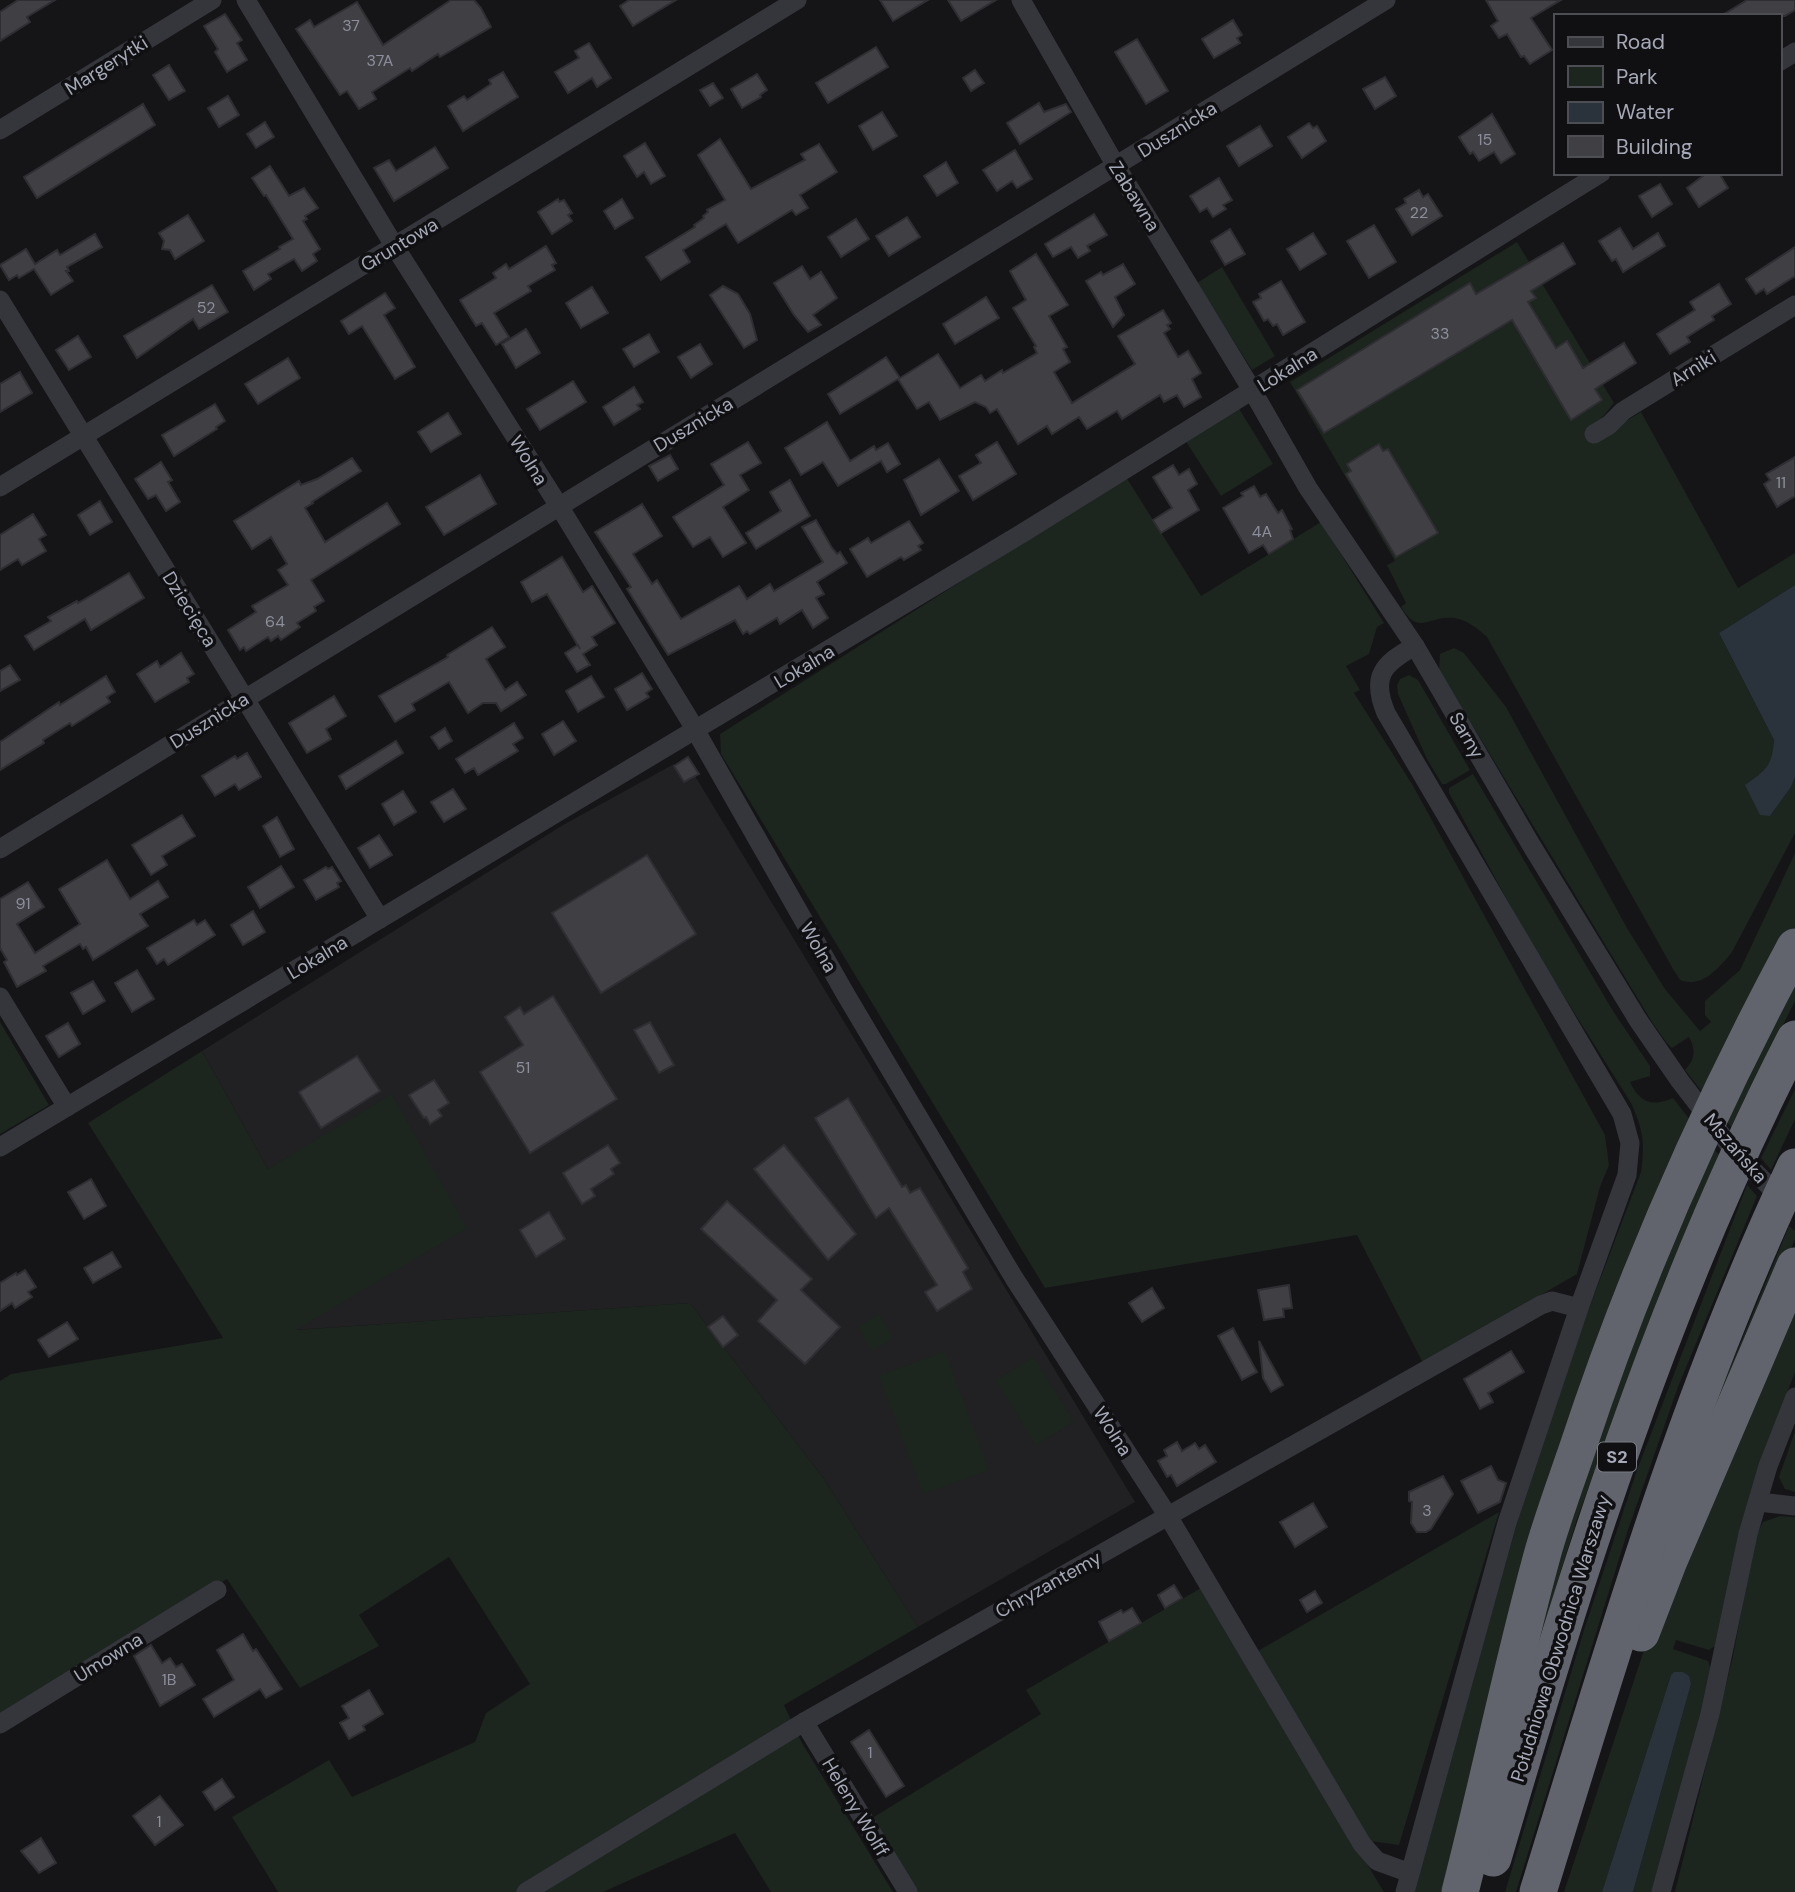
<svg xmlns="http://www.w3.org/2000/svg" width="1795" height="1892" font-family="'DM Sans',sans-serif">
<rect width="100%" height="100%" fill="#151517"/>
<path fill="#212124" d="M674 764 684 782 695 776 1135 1502 918 1627 824 1479 690 1303 294 1330 466 1227 268 1169 202 1051 563 825Z"/>
<g fill="#1c251e">
<path d="M1517 242 1614 403 1596 425 1597 438 1641 412 1738 588 1795 553V585L1719 633 1774 740 1773 758 1767 770 1770 816 1791 787 1795 777V833L1732 952C1720 967 1702 989 1680 980L1673 969 1487 637C1477 628 1467 620 1454 618 1428 615 1419 637 1401 607L1406 603 1387 565 1395 561 1290 382Z"/>
<path d="M1222 267 1275 356 1252 370 1197 283Z"/>
<path d="M1238 407 1273 464 1221 496 1185 440Z"/>
<path d="M1126 477 1201 596 1321 522 1384 623 1377 627 1369 654 1346 666 1360 690 1354 693 1412 784 1605 1135 1609 1165 1600 1187 1577 1274 1423 1363 1357 1235 1045 1288 721 754 720 734Z"/>
<path d="M1454 648 1464 653 1506 707 1627 928 1665 989 1700 1031 1711 1022 1705 1015V1001L1740 970 1795 853V927L1707 1098 1685 1070C1695 1059 1696 1050 1689 1037L1672 1048 1666 1042 1652 1022 1439 670 1440 654Z"/>
<path d="M1409 675 1418 680 1470 770 1446 784H1442L1427 759 1398 694 1397 685 1400 679Z"/>
<path d="M1473 774 1613 1011 1650 1066V1076L1630 1082C1640 1103 1652 1107 1673 1098L1694 1125 1449 1892H1413L1523 1502 1575 1345 1641 1172C1645 1143 1643 1129 1631 1103L1531 944 1449 793V788Z"/>
<path d="M1795 975V1001L1732 1128 1722 1116Z"/>
<path d="M0 1022 49 1105 0 1134Z"/>
<path d="M202 1051 268 1169 392 1094 467 1228 296 1330 690 1303 824 1479 918 1627 784 1705 802 1743 893 1892H771L735 1833 603 1892H278L232 1817 329 1760 352 1797 475 1742 486 1713 530 1684 449 1557 359 1615 379 1646 300 1688 227 1579 0 1717V1381L11 1374 223 1338 88 1123Z"/>
<path d="M1795 1089V1119L1771 1170 1761 1158Z"/>
<path d="M1709 1143 1720 1156 1665 1280 1577 1519 1515 1720 1563 1529Z"/>
<path d="M1747 1185 1757 1196 1678 1387 1628 1530 1516 1892H1505L1584 1630 1637 1470Z"/>
<path d="M1789 1226 1795 1231V1239L1776 1284 1706 1426Z"/>
<path d="M1795 1297V1372L1763 1456 1715 1646 1709 1650 1676 1640 1673 1649 1708 1661 1713 1677 1652 1892H1633L1691 1684 1674 1672 1671 1675 1602 1892H1564L1645 1647Z"/>
<path d="M879 1314 893 1338 872 1351 858 1327Z"/>
<path d="M945 1351 989 1470 923 1494 879 1376Z"/>
<path d="M1034 1357 1074 1422 1036 1445 996 1380Z"/>
<path d="M1795 1431V1492L1785 1489 1779 1477Z"/>
<path d="M1499 1512 1399 1845 1370 1841 1256 1652Z"/>
<path d="M1780 1516 1795 1517V1892H1675L1733 1656 1755 1538 1763 1522Z"/>
<path d="M1201 1588 1384 1892H913L869 1820 1041 1714 1026 1690Z"/>
</g>
<g fill="#2a333b">
<path d="M1795 585V777L1791 787 1770 816 1760 815 1745 785C1766 770 1772 767 1774 740L1719 633Z"/>
<path d="M1674 1672H1683L1689 1676 1691 1684 1633 1892H1602L1671 1675Z"/>
</g>
<g fill="#3f3f44" stroke="#2f2e33" stroke-width="2">
<path d="M18 0H55L27 17 30 22 0 41V12Z"/>
<path d="M451 0H474L481 8 491 27 440 57 438 54 412 71 410 68 372 92 376 99 359 109 347 91 340 95 296 29 310 20 314 27 357 2 383 45Z"/>
<path d="M629 0H676L633 26 620 6Z"/>
<path d="M880 0H928L893 21Z"/>
<path d="M948 0H996L961 21Z"/>
<path d="M1486 0H1561L1531 18 1552 50 1530 64 1524 56 1521 57 1507 34 1499 38 1491 26 1498 21Z"/>
<path d="M1747 0H1795V10L1785 16H1721Z"/>
<path d="M225 14 242 40 237 43 247 60 227 72 215 52 218 49 204 26Z"/>
<path d="M1233 20 1242 35 1237 38 1240 43 1214 58 1202 39Z"/>
<path d="M1137 39 1168 91 1146 104 1115 52Z"/>
<path d="M589 43 611 78 597 87 592 78 568 93 555 72 579 58 575 51Z"/>
<path d="M876 47 888 67 828 103 816 83Z"/>
<path d="M169 65 185 91 169 100 153 75Z"/>
<path d="M975 70 984 83 971 91 963 78Z"/>
<path d="M503 72 518 97 463 131 448 106 464 96 467 100 491 84 489 80Z"/>
<path d="M757 74 767 90 760 95 761 97 742 108 731 89Z"/>
<path d="M1385 77 1396 96 1375 109 1363 89Z"/>
<path d="M713 83 723 98 710 106 700 90Z"/>
<path d="M228 96 239 115 219 127 208 108Z"/>
<path d="M1039 103 1044 112 1066 104 1071 112 1020 144 1007 123Z"/>
<path d="M143 104 155 125 37 198 24 177Z"/>
<path d="M882 112 897 136 873 150 859 126Z"/>
<path d="M1492 114 1515 154 1501 163 1494 152 1479 161 1473 152 1470 154 1459 137Z"/>
<path d="M265 122 274 137 256 148 247 134Z"/>
<path d="M1309 123 1313 128 1317 126 1326 141 1302 158 1288 137Z"/>
<path d="M1260 126 1272 146 1239 166 1227 146Z"/>
<path d="M720 139 751 189 805 160 801 154 819 144 837 172 800 195 808 208 796 215 792 210 738 243 726 224 683 250 690 262 661 280 646 257 695 227 694 225 704 218 703 216 708 212 707 210 725 200 698 155Z"/>
<path d="M645 143 665 176 651 184 644 172 637 177 624 156Z"/>
<path d="M435 147 448 168 394 201 374 168 389 160 396 171Z"/>
<path d="M1015 150 1032 179 1017 188 1012 181 997 191 983 170Z"/>
<path d="M946 162 958 183 937 196 924 176Z"/>
<path d="M270 166 289 196 304 188 318 208 305 216 307 219 303 221 320 249 313 254 317 261 302 271 294 259 268 274 271 279 254 290 243 271 280 249 279 247 293 239 266 195 264 196 252 178Z"/>
<path d="M1707 173H1719L1728 188 1699 207 1687 188Z"/>
<path d="M1219 178 1232 200 1223 205 1226 209 1213 217 1207 208 1200 212 1190 196Z"/>
<path d="M1660 184 1672 204 1652 217 1639 196Z"/>
<path d="M1419 190 1423 197 1428 194 1442 216 1412 235 1396 209 1406 203 1404 199Z"/>
<path d="M558 199 559 202 564 200 572 213 568 215 572 221 552 234 538 212Z"/>
<path d="M622 199 633 218 615 229 604 211Z"/>
<path d="M1094 214 1107 235 1087 246 1090 251 1078 258 1071 247 1053 257 1045 244Z"/>
<path d="M188 215 204 241 175 259 170 250 162 249 164 241 159 233Z"/>
<path d="M907 217 920 237 889 256 876 236Z"/>
<path d="M856 219 869 239 841 257 828 237Z"/>
<path d="M1374 225 1396 262 1369 278 1347 241Z"/>
<path d="M1620 228 1633 249 1658 233 1665 246 1623 272 1616 259 1612 261 1599 241Z"/>
<path d="M1230 229 1245 254 1225 265 1211 241Z"/>
<path d="M1313 233 1326 254 1300 270 1287 249Z"/>
<path d="M95 234 102 247 67 267 69 271H66L73 281 51 295 34 269 19 278 17 275 9 280 0 265 26 249 35 264 57 250 60 255Z"/>
<path d="M1563 243 1575 264 1531 291 1536 298 1528 302 1556 348 1567 341 1583 368 1624 343 1636 363 1595 389 1602 400 1571 420 1512 320 1324 433 1297 390 1470 283 1476 294Z"/>
<path d="M546 246 556 263 552 265 555 270 528 286 531 291 494 313 509 337 496 345 482 323 476 326 460 300 496 278 493 273 506 264 509 269Z"/>
<path d="M1795 247V276L1767 294 1764 289 1756 294 1746 279Z"/>
<path d="M1036 254 1068 305 1049 316 1067 347 1063 349 1070 362 1054 372 1072 403 1135 364 1118 336 1163 310 1171 323 1167 325 1170 329 1164 333 1178 357 1188 351 1201 373 1192 379 1201 397 1184 407 1177 395 1164 402 1160 395 1122 419 1117 411 1087 429 1079 417 1052 434 1047 426 1018 444 997 409 990 413 986 407 975 402 940 420 929 402 917 409 898 379 840 414 828 394 886 357 900 378 938 354 960 388 981 375 985 381 1002 370 1003 373 1037 353 1034 347 1036 346 1013 308 1026 300 1010 271Z"/>
<path d="M1123 264 1135 284 1115 297 1124 315 1113 327 1086 281 1101 272 1103 275Z"/>
<path d="M802 266 810 279 821 272 837 298 813 315 821 325 808 332 794 315 774 283Z"/>
<path d="M1281 281 1305 322 1283 335 1277 324 1273 326 1268 319 1264 321 1253 302 1261 298 1259 294Z"/>
<path d="M1719 284 1731 304 1712 316 1714 320 1687 337 1690 342 1670 354 1657 334 1695 310 1690 302Z"/>
<path d="M212 285 228 312 199 329 193 319 137 358 124 336Z"/>
<path d="M723 286 738 294 750 314 757 340 744 348 710 295Z"/>
<path d="M592 287 608 313 581 328 566 303Z"/>
<path d="M385 293 395 308 384 315 415 367 395 379 362 326 349 334 341 321Z"/>
<path d="M986 297 999 318 955 344 943 324Z"/>
<path d="M526 329 540 353 516 368 502 344Z"/>
<path d="M649 334 659 352 634 367 623 349Z"/>
<path d="M78 336 91 357 69 370 56 350Z"/>
<path d="M700 344 712 364 691 378 678 357Z"/>
<path d="M288 358 300 378 258 404 245 384Z"/>
<path d="M20 372 32 393 0 412V384Z"/>
<path d="M573 381 586 402 540 430 527 409Z"/>
<path d="M634 387 643 402 637 405 640 409 614 425 603 407Z"/>
<path d="M215 404 225 421 216 427 217 429 174 456 162 435Z"/>
<path d="M448 413 461 434 431 452 418 432Z"/>
<path d="M827 422 850 461 874 446 876 450 888 443 900 464 887 472 881 461 838 486 823 462 801 475 785 448Z"/>
<path d="M748 442 761 463 740 475 749 490 723 507 746 543 723 557 710 537 693 547 673 517 724 485 711 464Z"/>
<path d="M997 442 1016 474 973 500 959 476 981 463 976 455Z"/>
<path d="M1379 444 1383 451 1388 449 1438 533 1396 557 1346 474 1351 471 1347 464Z"/>
<path d="M670 455 678 469 658 481 649 466Z"/>
<path d="M1795 457V496L1777 507 1764 484 1770 480 1766 474Z"/>
<path d="M352 458 361 471 312 502 313 503 305 508 325 542 387 503 400 524 311 580 324 601 314 607 316 611 297 623 300 627 281 640 278 636 271 641 268 637 246 651 244 647 240 650 228 630 256 612 252 606 288 585 278 570 287 564 271 537 252 549 234 521 299 481 301 485 317 479Z"/>
<path d="M939 459 959 491 921 515 904 480Z"/>
<path d="M161 462 172 480 168 482 180 502 166 511 156 495 148 499 135 479Z"/>
<path d="M1173 465 1179 475 1189 469 1197 484 1188 490 1199 510 1161 533 1153 520 1172 508 1153 477Z"/>
<path d="M480 475 496 504 444 535 426 507Z"/>
<path d="M790 480 810 516 756 549 746 533 781 511 770 492Z"/>
<path d="M1254 486 1260 497 1266 494 1278 513 1282 510 1292 529 1290 530 1293 539 1269 554 1263 545 1249 553 1223 508 1243 496 1241 493Z"/>
<path d="M100 501 112 522 90 535 78 515Z"/>
<path d="M642 504 662 536 633 554 652 584 657 580 681 619 739 586 747 599 770 584 774 591 823 562 802 527 816 520 832 548 837 554 840 552 847 563 817 582 824 594 816 598 828 618 813 628 802 610 780 624 777 618 750 634 747 631 743 634 735 620 668 655 627 589 631 587 595 532Z"/>
<path d="M33 514 46 535 39 539 46 551 22 565 18 559 0 570V535Z"/>
<path d="M909 521 923 543 918 546 921 550 904 560 901 557 867 577 850 549 868 538 871 543Z"/>
<path d="M562 557 583 592 592 586 615 623 592 637 597 645 583 654 590 665 577 672 565 653 578 645 580 649 547 594 532 602 521 582Z"/>
<path d="M129 573 144 598 91 630 85 619 34 650 25 636 51 621 48 617 77 601 78 603Z"/>
<path d="M492 627 505 647 486 659 505 690 517 682 526 695 501 711 496 703H483L468 713 449 682 412 704 415 710 395 722 379 696 448 657 447 655Z"/>
<path d="M181 653 194 674 187 678 189 682 155 702 137 674 157 661 160 667Z"/>
<path d="M10 665 20 680 0 691V671Z"/>
<path d="M642 673 652 689 646 693 649 697 627 710 615 689Z"/>
<path d="M106 676 115 692 107 697 110 702 72 726 70 723 43 740 44 743 0 770V742L59 702 60 705Z"/>
<path d="M591 676 604 697 578 712 566 691Z"/>
<path d="M334 696 346 716 326 729 331 739 307 753 289 723Z"/>
<path d="M563 721 576 741 554 755 542 734Z"/>
<path d="M514 723 523 738 513 744 518 751 478 775 474 768 465 773 456 759Z"/>
<path d="M445 728 452 741 439 749 431 737Z"/>
<path d="M396 741 403 753 346 789 339 776Z"/>
<path d="M247 753 261 777 239 790 235 784 215 796 202 776 235 756 237 759Z"/>
<path d="M688 757 699 774 684 782 674 766Z"/>
<path d="M453 789 466 809 444 822 431 802Z"/>
<path d="M403 791 416 812 394 825 382 804Z"/>
<path d="M182 815 195 836 162 856 167 865 151 875 132 845Z"/>
<path d="M277 817 294 849 280 857 263 826Z"/>
<path d="M379 835 392 855 370 868 358 848Z"/>
<path d="M647 855 696 934 601 993 552 913Z"/>
<path d="M107 860 130 899 158 881 168 897 140 914 148 926 93 960 86 947 83 949 80 944 43 966 46 971 17 987 4 962 7 960 0 948V899L28 882 44 907 17 924 35 953 80 924 59 889Z"/>
<path d="M281 866 294 887 260 908 248 887Z"/>
<path d="M326 867 328 869 332 867 341 881 337 883 339 887 316 900 304 880Z"/>
<path d="M253 911 265 932 243 945 231 925Z"/>
<path d="M194 920 197 925 205 920 215 935 168 965 164 959 157 964 147 948Z"/>
<path d="M137 970 154 999 132 1012 115 983Z"/>
<path d="M93 981 105 1001 83 1014 71 993Z"/>
<path d="M553 996 617 1099 530 1153 480 1072 523 1045 505 1017 520 1007 524 1014Z"/>
<path d="M650 1022 674 1065 659 1073 634 1030Z"/>
<path d="M68 1023 80 1044 59 1057 46 1036Z"/>
<path d="M357 1056 380 1091 321 1128 299 1092Z"/>
<path d="M434 1080 449 1103 438 1110 442 1116 430 1124 426 1117 424 1118 409 1095Z"/>
<path d="M848 1098 902 1187 906 1185 910 1193 920 1188 968 1268 963 1272 972 1289 937 1311 925 1292 937 1285 889 1208 876 1218 815 1118Z"/>
<path d="M608 1145 620 1163 611 1169 614 1174 591 1189 595 1196 582 1204 563 1173Z"/>
<path d="M784 1145 856 1234 828 1260 754 1169Z"/>
<path d="M91 1179 106 1206 84 1219 68 1192Z"/>
<path d="M727 1201 812 1279 801 1290 840 1327 805 1364 758 1321 777 1300 701 1229Z"/>
<path d="M549 1212 565 1239 536 1257 520 1230Z"/>
<path d="M112 1252 121 1267 93 1283 84 1268Z"/>
<path d="M25 1270 36 1287 28 1292 32 1297 15 1308 12 1303 0 1311V1283L16 1273 17 1275Z"/>
<path d="M1289 1285 1292 1308 1283 1309 1284 1317 1264 1320 1258 1290Z"/>
<path d="M1152 1288 1164 1308 1142 1322 1129 1303Z"/>
<path d="M723 1316 738 1335 723 1347 708 1327Z"/>
<path d="M67 1322 78 1339 49 1357 38 1340Z"/>
<path d="M1233 1328 1257 1372 1242 1380 1218 1336Z"/>
<path d="M1259 1341 1283 1385 1271 1392 1263 1378Z"/>
<path d="M1511 1351 1524 1372 1488 1393 1493 1402 1480 1409 1464 1379Z"/>
<path d="M1177 1442 1182 1451 1195 1443 1199 1449 1205 1445 1216 1462 1177 1486 1171 1475 1167 1477 1158 1461 1167 1456 1164 1450Z"/>
<path d="M1491 1466 1498 1480 1506 1483 1500 1502 1478 1513 1461 1481Z"/>
<path d="M1443 1476 1453 1494 1431 1529 1426 1532H1417L1411 1523 1412 1502 1409 1501V1492Z"/>
<path d="M1313 1503 1327 1527 1295 1547 1280 1522Z"/>
<path d="M1174 1585 1182 1598 1165 1608 1158 1595Z"/>
<path d="M1315 1591 1322 1603 1307 1612 1300 1600Z"/>
<path d="M1132 1608 1141 1623 1109 1641 1099 1622 1121 1610 1123 1613Z"/>
<path d="M243 1634 253 1651 256 1649 282 1689 266 1698 260 1689 214 1717 203 1699 234 1680 217 1650Z"/>
<path d="M151 1645 162 1663 170 1658 176 1667 182 1664 195 1685 160 1706 134 1656Z"/>
<path d="M369 1690 383 1714 363 1726 365 1730 349 1739 340 1723 349 1718 342 1706Z"/>
<path d="M869 1730 904 1786 886 1797 851 1742Z"/>
<path d="M222 1779 234 1797 215 1810 203 1792Z"/>
<path d="M160 1796 183 1825 155 1845 133 1816Z"/>
<path d="M41 1838 56 1863 39 1873 21 1851Z"/>
</g>
<g fill="none" stroke-linecap="round" stroke-linejoin="round">
<g stroke="#35363c" stroke-width="19">
<path d="M246 0 395 247 559 506 689 719 846 995 1014 1278 1168 1516 1362 1844 1377 1861 1410 1873"/>
<path d="M1021 0 1116 166 1252 390 1308 488 1415 646 1530 843 1638 1020 1680 1081 1734 1151 1785 1202"/>
<path d="M1779 62 1795 52"/>
<path d="M0 130 212 0"/>
<path d="M0 300 380 919"/>
<path d="M1594 434 1609 425 1623 411 1795 305"/>
<path d="M0 487 797 0"/>
<path d="M0 849 1386 0"/>
<path d="M0 997 67 1107"/>
<path d="M0 1147 1021 534 1601 173"/>
<path d="M1759 1502 1795 1506"/>
<path d="M804 1722 908 1892"/>
<path d="M0 1724 217 1590"/>
<path d="M526 1892 804 1722 1541 1305 1552 1301 1579 1308"/>
<path d="M1405 1892 1507 1523 1579 1308 1627 1175 1630 1143 1622 1114 1386 713C1371 677 1382 664 1415 646"/>
<path d="M1661 1892 1710 1714 1748 1534 1768 1466 1795 1397"/>
</g>
<g stroke="#61646d" stroke-width="37">
<path d="M1641 1633 1668 1563 1795 1266"/>
<path d="M1493 1858C1575 1578 1661 1299 1795 1039"/>
<path d="M1460 1892C1489 1779 1512 1665 1543 1552 1553 1517 1566 1482 1578 1447 1635 1274 1709 1107 1795 947"/>
<path d="M1538 1892C1614 1646 1685 1400 1795 1167"/>
</g>
</g>
<g text-anchor="middle" stroke-width="7" stroke-linejoin="round" paint-order="stroke">
<g font-size="16" fill="#8c8f9b">
<text x="351" y="31">37</text>
<text x="380" y="66">37A</text>
<text x="1485" y="145">15</text>
<text x="1419" y="218">22</text>
<text x="206" y="313">52</text>
<text x="1440" y="339">33</text>
<text x="1781" y="488">11</text>
<text x="1262" y="537">4A</text>
<text x="275" y="627">64</text>
<text x="23" y="909">91</text>
<text x="523" y="1073">51</text>
<text x="1427" y="1516">3</text>
<text x="169" y="1685">1B</text>
<text x="870" y="1758">1</text>
<text x="159" y="1827">1</text>
</g>
<rect fill="#101012" stroke="#797c86" stroke-width="2" x="1598" y="1442.5" width="38" height="29" rx="5"/>
<g font-size="18" font-weight="bold" fill="#a6aab8">
<text x="1617" y="1463">S2</text>
</g>
<g font-size="19" fill="#a6aab8" stroke="#101012">
<text transform="translate(106 65) rotate(-32)" y="7">Margerytki</text>
<text transform="translate(1177 129) rotate(-32)" y="7">Dusznicka</text>
<text transform="translate(1135 196) rotate(58)" y="7">Zabawna</text>
<text transform="translate(399 244) rotate(-31)" y="7">Gruntowa</text>
<text transform="translate(1693 368) rotate(-32)" y="7">Arniki</text>
<text transform="translate(1287 369) rotate(-32)" y="7">Lokalna</text>
<text transform="translate(693 424) rotate(-31)" y="7">Dusznicka</text>
<text transform="translate(529 460) rotate(58)" y="7">Wolna</text>
<text transform="translate(190 609) rotate(58)" y="7">Dziecięca</text>
<text transform="translate(804 666) rotate(-31)" y="7">Lokalna</text>
<text transform="translate(209 720) rotate(-32)" y="7">Dusznicka</text>
<text transform="translate(1467 735) rotate(60)" y="7">Sarny</text>
<text transform="translate(819 947) rotate(60)" y="7">Wolna</text>
<text transform="translate(317 957) rotate(-31)" y="7">Lokalna</text>
<text transform="translate(1736 1148) rotate(49)" y="7">Mszańska</text>
<text transform="translate(1113 1431) rotate(57)" y="7">Wolna</text>
<text transform="translate(1048 1584) rotate(-29)" y="7">Chryzantemy</text>
<text transform="translate(1560 1638) rotate(-73)" y="7">Południowa Obwodnica Warszawy</text>
<text transform="translate(108 1657) rotate(-32)" y="7">Umowna</text>
<text transform="translate(856 1807) rotate(59)" y="7">Heleny Wolff</text>
</g>
</g>
<rect x="1554" y="14" width="228" height="161" fill="#101012" stroke="#4c4e54" stroke-width="2"/>
<rect x="1568" y="37" width="35" height="10" fill="#35363c" stroke="#4c4e54" stroke-width="2"/>
<text x="1616" y="49" font-size="21" fill="#a6aab8">Road</text>
<rect x="1568" y="66" width="35" height="21" fill="#1c251e" stroke="#4c4e54" stroke-width="2"/>
<text x="1616" y="84" font-size="21" fill="#a6aab8">Park</text>
<rect x="1568" y="102" width="35" height="21" fill="#2a333b" stroke="#4c4e54" stroke-width="2"/>
<text x="1616" y="119" font-size="21" fill="#a6aab8">Water</text>
<rect x="1568" y="136" width="35" height="21" fill="#3f3f44" stroke="#4c4e54" stroke-width="2"/>
<text x="1616" y="154" font-size="21" fill="#a6aab8">Building</text>
</svg>
